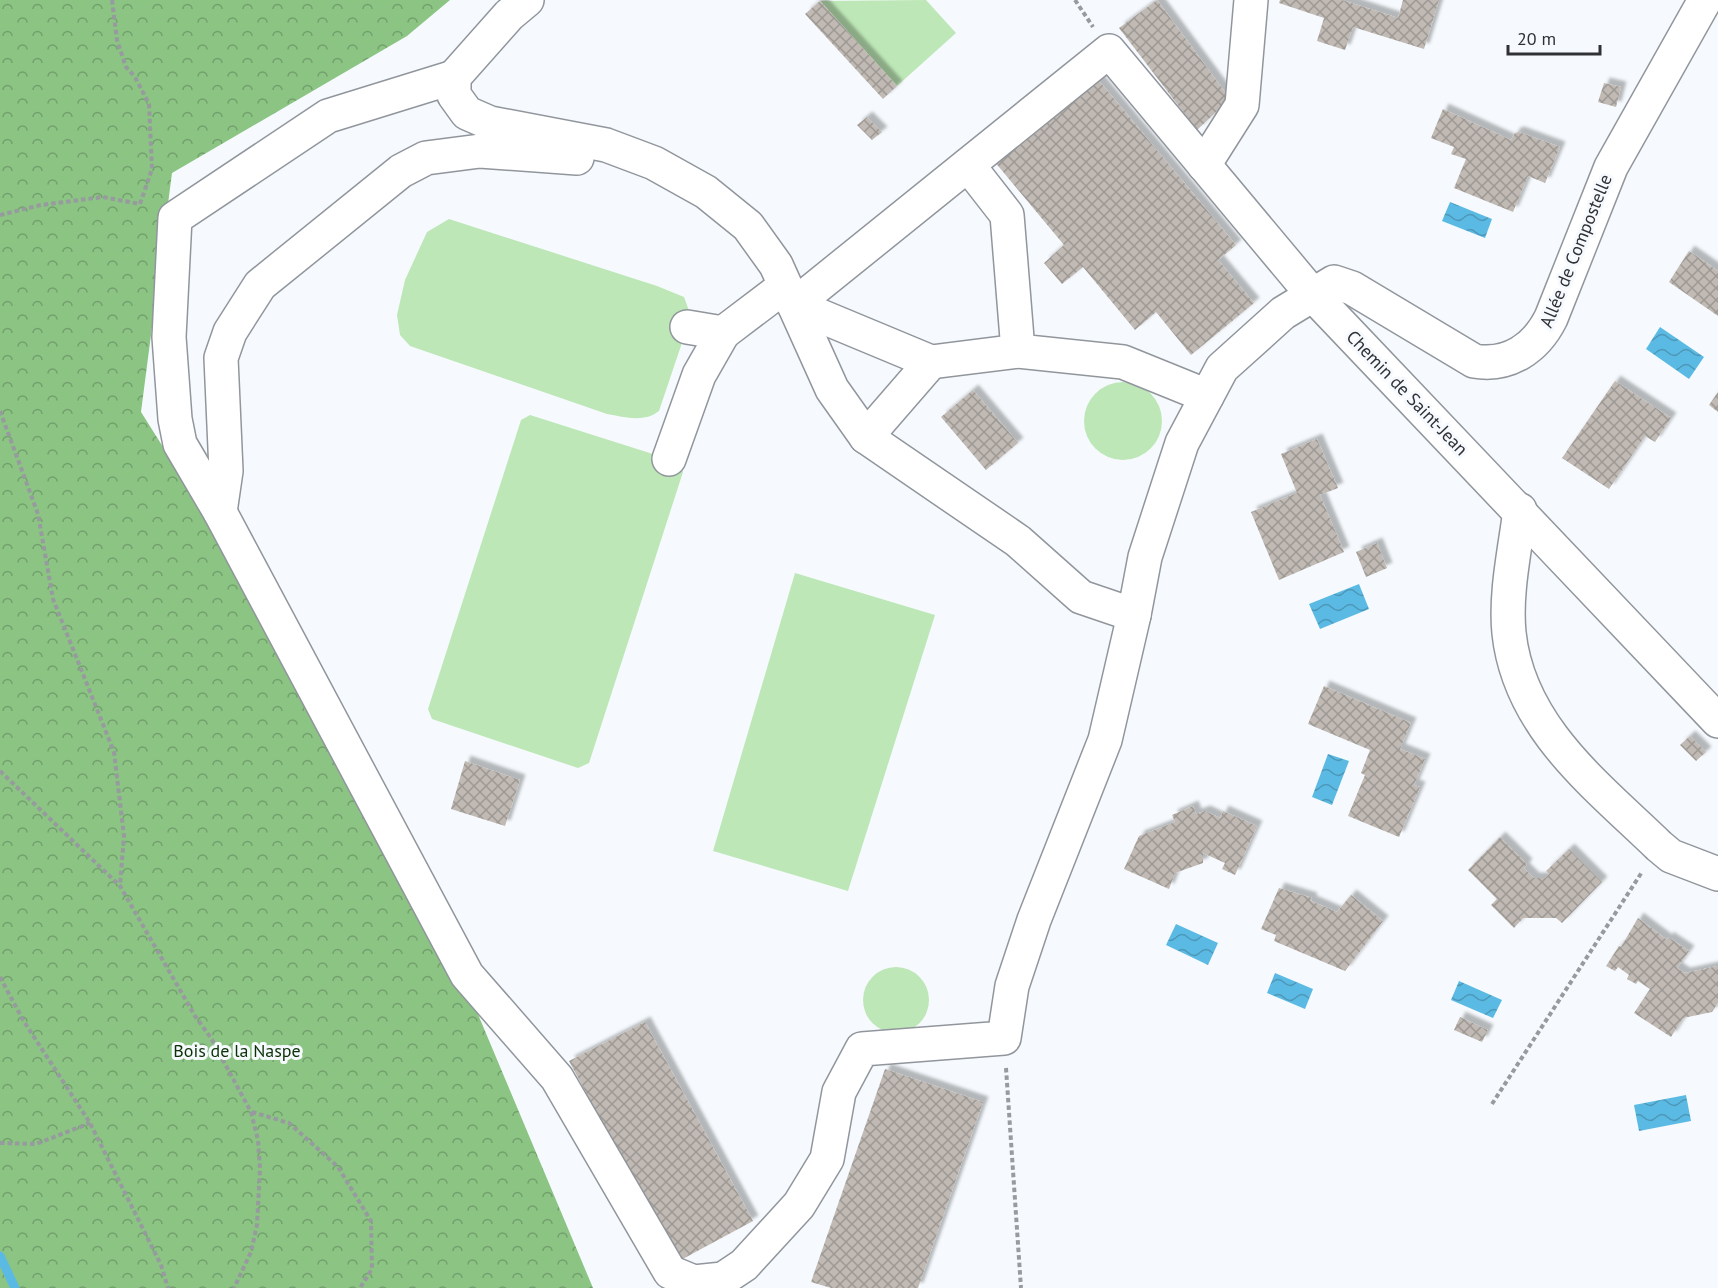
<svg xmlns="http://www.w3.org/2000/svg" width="1718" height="1288" font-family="'PT Sans',sans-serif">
<defs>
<pattern id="forest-crowns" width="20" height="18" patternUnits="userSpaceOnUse" patternTransform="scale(1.5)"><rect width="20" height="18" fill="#8bc483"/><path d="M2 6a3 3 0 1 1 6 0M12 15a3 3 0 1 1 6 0" fill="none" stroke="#72a06c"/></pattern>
<pattern id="water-waves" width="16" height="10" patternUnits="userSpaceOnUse" patternTransform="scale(1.5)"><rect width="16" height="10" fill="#5bbae3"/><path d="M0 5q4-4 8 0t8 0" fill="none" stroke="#4c98b9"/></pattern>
<pattern id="building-cross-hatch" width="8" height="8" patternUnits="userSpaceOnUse" patternTransform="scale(1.5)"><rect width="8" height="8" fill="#c1bab4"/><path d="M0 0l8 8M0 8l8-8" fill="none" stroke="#9d9893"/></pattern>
<filter id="shadow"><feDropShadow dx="5.5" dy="-5.5" stdDeviation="1.5" flood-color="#0004"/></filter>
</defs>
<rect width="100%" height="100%" fill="#f6fafe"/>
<path fill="url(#forest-crowns)" d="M0 0H450L407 36 172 173 141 412 393 812 593 1288H0Z"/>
<g fill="#bde7b6">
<path d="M926 0 956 33 897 86 820 1Z"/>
<path d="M449 219 657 286 684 297 691 316 659 411C644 423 624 417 607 414L410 346 400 335 397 315 405 280 427 232Z"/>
<circle cx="1123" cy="421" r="39"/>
<path d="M530 415 678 462 683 472 589 763 578 768 432 719 428 709 521 420Z"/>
<path d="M795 573 935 615 848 891 713 851Z"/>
<circle cx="896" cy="1000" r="33"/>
</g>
<g fill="url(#water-waves)">
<path d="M1450 202 1492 219 1485 238 1442 221Z"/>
<path d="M1660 327 1704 357 1689 379 1646 349Z"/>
<path d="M1359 584 1369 609 1320 629 1309 604Z"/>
<path d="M1328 754 1349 761 1332 805 1312 797Z"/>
<path d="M1176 924 1218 943 1208 965 1166 945Z"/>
<path d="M1275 973 1313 989 1305 1009 1267 993Z"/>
<path d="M1459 981 1502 1000 1493 1018 1451 1000Z"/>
<path d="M1686 1095 1691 1121 1639 1131 1634 1105Z"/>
</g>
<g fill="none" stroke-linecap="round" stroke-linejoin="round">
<path stroke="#5bbae3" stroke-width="9" d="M0 1256 15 1288"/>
</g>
<g fill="url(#building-cross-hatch)" filter="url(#shadow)">
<path d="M1157 0 1230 99 1197 130 1119 28Z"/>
<path d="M1280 0H1342L1398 18 1403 0H1439L1424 49 1353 27 1345 50 1317 41 1324 18 1279 3Z"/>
<path d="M820 1 897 86 883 99 805 14Z"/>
<path d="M1095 76 1236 245 1218 260 1254 303 1191 355 1156 312 1135 330 1083 267 1062 284 1044 263 1064 245 994 161Z"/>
<path d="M1604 83 1621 87 1616 107 1598 102Z"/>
<path d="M1443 109 1511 140 1515 133 1519 132 1560 147 1545 183 1528 176 1513 212 1454 188 1466 159 1451 154 1454 147 1431 138Z"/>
<path d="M867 117 882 132 872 140 857 125Z"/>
<path d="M1689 251 1718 271V316L1669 282Z"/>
<path d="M1615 381 1671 418 1655 442 1645 436 1609 489 1562 458Z"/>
<path d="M973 390 1018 443 986 470 941 417Z"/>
<path d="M1718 392V412L1709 405Z"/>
<path d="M1317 439 1338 488 1320 495 1344 552 1279 580 1251 512 1297 493 1281 454Z"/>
<path d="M1377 543 1387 568 1366 577 1356 552Z"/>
<path d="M1324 686 1411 723 1400 749 1425 759 1414 785 1420 787 1399 837 1348 816 1365 775 1361 773 1370 750 1308 724Z"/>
<path d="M1690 736 1706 752 1696 761 1680 745Z"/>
<path d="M465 761 520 780 505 826 451 809Z"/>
<path d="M1193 806 1196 814 1205 811 1220 818 1223 811 1257 826 1235 875 1222 869 1225 863 1203 853V863L1175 873 1169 889 1124 869 1139 836 1175 822 1172 815Z"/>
<path d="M1500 837 1527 864 1524 868 1534 878H1545L1549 874 1546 871 1569 849 1602 882 1562 923 1556 918H1523L1514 928 1491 905 1497 899 1468 870Z"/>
<path d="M1279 888 1312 898 1311 901 1337 912 1351 895 1383 921 1345 971 1274 941 1276 935 1261 929Z"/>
<path d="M1638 918 1667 940 1668 937 1689 951 1677 968 1685 973 1718 966V1003L1712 1012 1683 1018 1671 1037 1634 1013 1650 989 1638 981 1636 984 1627 979 1629 975 1618 967 1615 971 1606 966 1619 946 1621 947Z"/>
<path d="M1460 1017 1488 1030 1482 1042 1454 1030Z"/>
<path d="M645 1022 753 1221 677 1262 569 1061Z"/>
<path d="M885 1069 983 1102 918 1288H831L811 1282Z"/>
</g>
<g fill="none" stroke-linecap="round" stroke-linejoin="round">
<g stroke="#91969d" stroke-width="36">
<g id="minor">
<path d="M527 0 509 15 454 77V95L467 113 490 123 606 145 654 163 706 192 748 226 776 265 832 389 866 437 1018 541 1081 597 1134 615 1145 557 1182 443 1222 368 1283 313 1334 282 1352 288 1474 361C1509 367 1536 348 1551 318L1611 167 1705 0"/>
<path d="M454 77 328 116 175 218 169 337 175 419 180 444 220 512 467 975 557 1078 670 1272 694 1282 723 1279 744 1265 799 1205 827 1159 839 1092 862 1049 1004 1038 1012 986 1034 920 1105 740 1134 615"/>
<path d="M968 165 1007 215 1018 351 1123 362 1207 396"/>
<path d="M1204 165 1242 105 1251 0"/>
<path d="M723 333 785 286"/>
<path d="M1018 351 931 362 794 305 1109 51 1312 294 1718 721"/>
<path d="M866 437 931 362"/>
<path d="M669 459 699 375 723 333 687 327"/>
<path d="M1520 510C1515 550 1505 593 1509 633 1519 727 1596 785 1659 846L1671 856 1718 874"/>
<path d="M220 512 226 471 221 358 230 332 260 285 401 171 426 158 480 151 577 158"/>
</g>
</g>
<g stroke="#979a9e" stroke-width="4" stroke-dasharray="4.5 3" stroke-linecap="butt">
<path d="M1075 0 1093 27"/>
<path d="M0 215 41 205 103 197 140 204 152 169 149 104 135 77 126 67 117 40 112 0"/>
<path d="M0 411 38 514 53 599 114 752 124 836 120 885"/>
<path d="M0 771 120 886 195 1016 211 1038 251 1112 258 1140 260 1169 257 1225 251 1252 234 1288"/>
<path d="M0 977 23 1020 90 1123 161 1265 168 1288"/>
<path d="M1006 1068 1021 1288"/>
<path d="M1492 1104 1642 872"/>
<path d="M252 1112 289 1123 338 1167 371 1221 372 1269 360 1288"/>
<path d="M0 1143 36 1144 90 1123"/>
</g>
<use href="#minor" stroke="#fff" stroke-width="33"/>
</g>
<g text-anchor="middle" stroke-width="6" stroke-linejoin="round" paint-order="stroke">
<g font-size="18" fill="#2f3134" stroke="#f6fafe">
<text transform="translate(1576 251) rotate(-68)" y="6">Allée de Compostelle</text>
<text transform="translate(1407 393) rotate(46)" y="6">Chemin de Saint-Jean</text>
</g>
<g font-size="18" fill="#0b3206" stroke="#f6fafe">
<text x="237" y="1057">Bois de la Naspe</text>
</g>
</g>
<path d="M1508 45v9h92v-9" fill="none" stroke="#2f3134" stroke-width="3"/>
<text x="1517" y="45" font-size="18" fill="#2f3134" stroke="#f6fafe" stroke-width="4.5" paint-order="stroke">20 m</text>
</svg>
